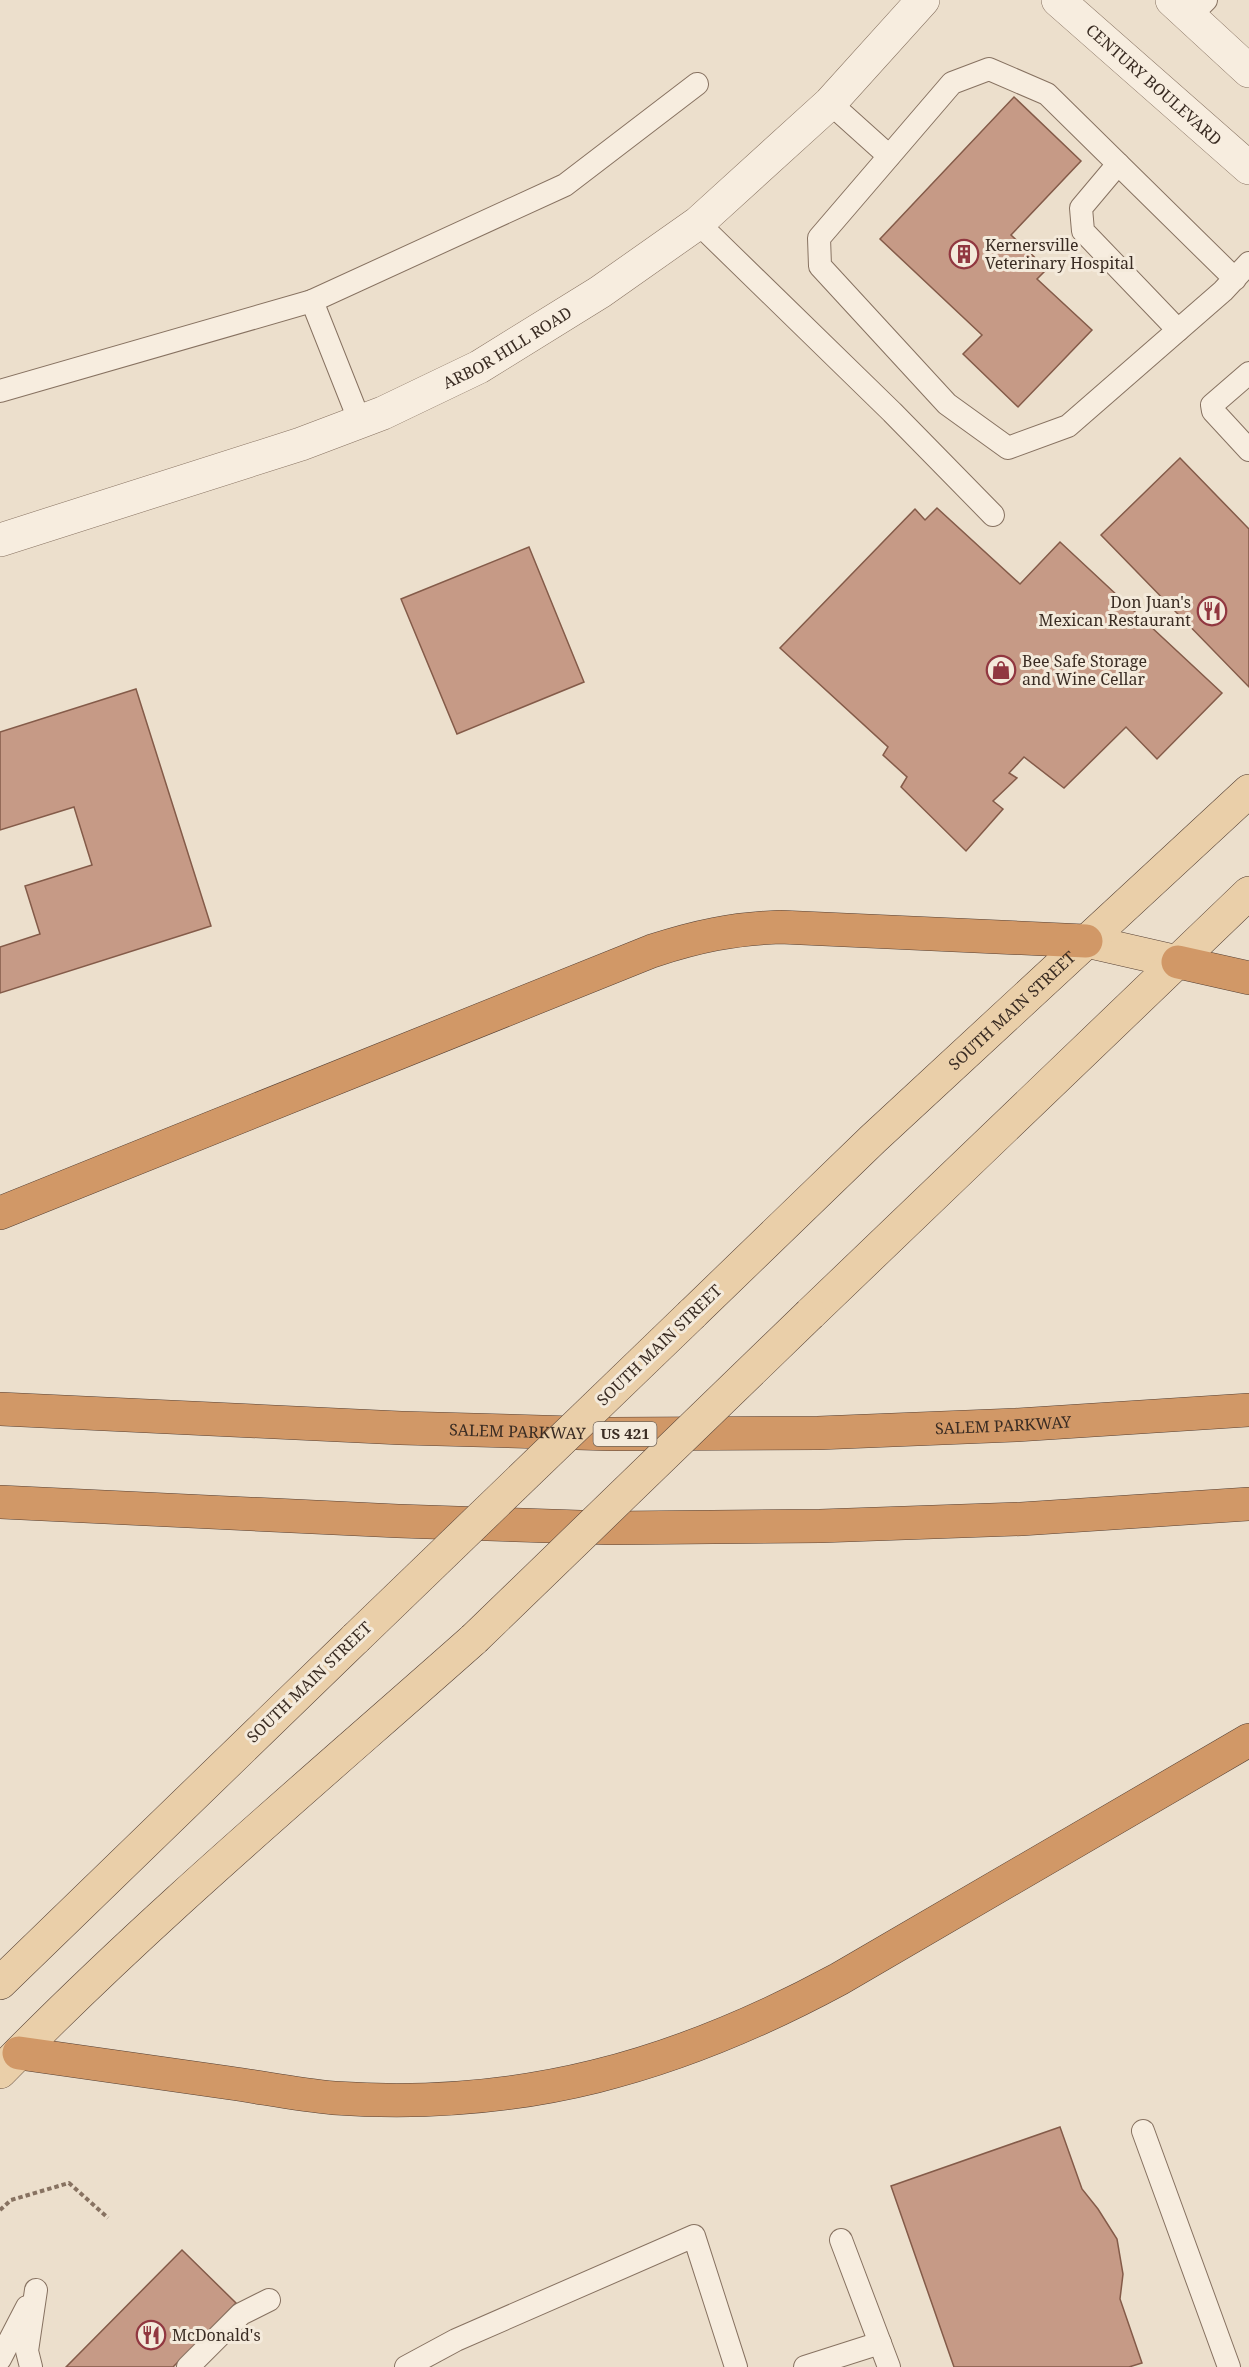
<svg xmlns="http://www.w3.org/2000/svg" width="1249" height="2367" font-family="'Noto Serif',serif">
<rect width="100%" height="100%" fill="#ecdfcc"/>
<g fill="#c69a86" stroke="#845b49" stroke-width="1.5">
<path d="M1014 97 1081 161 1011 235 1047 269 1037 279 1092 330 1018 407 963 354 982 335 880 239Z"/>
<path d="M1180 458 1249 529V687L1101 535Z"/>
<path d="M937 508 1020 584 1060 542 1222 693 1157 759 1126 727 1064 788 1024 757 1009 773 1017 778 993 801 1003 809 966 851 901 787 907 777 883 755 888 747 780 648 915 509 925 520Z"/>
<path d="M529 547 584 682 457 734 401 599Z"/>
<path d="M136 689 211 926 0 993V947L40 934 25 886 92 865 74 807 0 830V732Z"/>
<path d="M1060 2127 1082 2189 1098 2209 1117 2239 1123 2274 1120 2299 1142 2363 1129 2367H954L891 2186Z"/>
<path d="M182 2250 236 2303 173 2367H66Z"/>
</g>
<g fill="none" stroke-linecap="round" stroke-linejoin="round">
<g stroke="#877261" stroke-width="24">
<g id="lane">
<path d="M1190 16 1206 0"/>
<path d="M830 103 889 156"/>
<path d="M1118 164 1081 208 1083 231 1178 330"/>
<path d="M698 223 892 412 993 515"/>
<path d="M1235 279 1047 94 989 69 952 83 819 238 820 266 947 404 1008 448 1068 426 1223 291 1249 263"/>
<path d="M312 301 360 422"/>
<path d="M1249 373 1212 405 1213 411 1249 450"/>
<path d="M0 391 312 301 565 185 697 84"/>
<path d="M1143 2131 1229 2367"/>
<path d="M841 2240 889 2367"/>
<path d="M0 2359 27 2307"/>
<path d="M31 2367 27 2351 36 2290"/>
<path d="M188 2367 241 2314 269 2300"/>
<path d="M406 2367 456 2340 694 2236 736 2367"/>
<path d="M805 2367 880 2343"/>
</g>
</g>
<g stroke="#877261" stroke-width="34">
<g id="street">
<path id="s1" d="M1058 0 1249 168"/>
<path d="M1172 0 1249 71"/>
<path id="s2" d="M0 540 301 444 383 413 479 367 600 292 698 223 830 103 923 0"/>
</g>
</g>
<g stroke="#564135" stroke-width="34">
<g id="primary">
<path d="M1086 941 1178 962"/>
<path id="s3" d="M692 1314 873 1139 1249 791"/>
<path d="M810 1314 1249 893"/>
<path d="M0 1983 356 1638"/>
<path d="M0 2072C149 1919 314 1781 474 1639"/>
</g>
</g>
<g stroke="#564135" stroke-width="34">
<g id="highway">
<path d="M1178 962 1249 978"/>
<path d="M0 1213 652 951C698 936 732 929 780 927L1086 941"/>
<path id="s4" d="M0 1409 401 1428 611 1434 818 1433 1016 1425 1249 1410"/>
<path d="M0 1502 398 1521 610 1528 820 1526 1021 1519 1249 1504"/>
<path d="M19 2053C89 2063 160 2073 230 2083 265 2088 299 2095 334 2098 521 2111 676 2067 839 1979L1249 1740"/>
</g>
</g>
<path stroke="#877261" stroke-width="4" stroke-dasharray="4.5 3" stroke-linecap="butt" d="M0 2210 11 2200 69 2183 108 2218"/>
<use href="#lane" stroke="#f7eddf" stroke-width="22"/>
<use href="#street" stroke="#f7eddf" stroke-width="33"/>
<use href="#primary" stroke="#eacfa9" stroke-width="33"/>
<use href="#highway" stroke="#d19867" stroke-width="33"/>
<g stroke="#564135" stroke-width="34" stroke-linecap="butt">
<g id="primary-bridge">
<path d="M356 1638 692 1314"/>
<path d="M474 1639 810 1314"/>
</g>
</g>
<use href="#primary-bridge" stroke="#eacfa9" stroke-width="33"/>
</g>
<defs>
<g id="building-ring" transform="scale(1.5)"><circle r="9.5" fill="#f4eadb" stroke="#913740" stroke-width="1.5"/><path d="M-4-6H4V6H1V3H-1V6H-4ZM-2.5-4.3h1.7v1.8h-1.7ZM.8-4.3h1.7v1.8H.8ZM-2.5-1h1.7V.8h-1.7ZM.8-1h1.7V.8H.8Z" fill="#913740"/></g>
<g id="restaurant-ring" transform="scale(1.5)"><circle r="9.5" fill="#f4eadb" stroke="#913740" stroke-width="1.5"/><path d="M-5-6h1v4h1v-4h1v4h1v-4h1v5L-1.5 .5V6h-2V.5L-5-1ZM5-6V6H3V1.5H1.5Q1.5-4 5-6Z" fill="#913740"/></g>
<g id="shop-ring" transform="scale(1.5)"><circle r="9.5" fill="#f4eadb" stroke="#913740" stroke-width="1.5"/><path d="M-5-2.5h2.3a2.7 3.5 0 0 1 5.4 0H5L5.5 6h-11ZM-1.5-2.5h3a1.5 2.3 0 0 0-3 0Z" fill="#913740"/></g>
</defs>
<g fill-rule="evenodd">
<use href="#building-ring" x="964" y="254"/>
<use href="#restaurant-ring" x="1212" y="611"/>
<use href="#shop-ring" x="1001" y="670"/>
<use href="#restaurant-ring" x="151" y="2335"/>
</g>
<g text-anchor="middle" stroke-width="6" stroke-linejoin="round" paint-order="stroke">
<rect fill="#f4eadb" stroke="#72655a" stroke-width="1.5" x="593.5" y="1422" width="63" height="24" rx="4.5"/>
<g font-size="15" font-weight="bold" fill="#3a2c23">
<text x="625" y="1439">US 421</text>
</g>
<g font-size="16" fill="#3a2c23" stroke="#f4eadb">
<text dy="6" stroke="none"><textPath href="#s1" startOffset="128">CENTURY BOULEVARD</textPath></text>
<text dy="6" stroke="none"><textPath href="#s2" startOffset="544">ARBOR HILL ROAD</textPath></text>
<text dy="6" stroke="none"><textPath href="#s3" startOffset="441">SOUTH MAIN STREET</textPath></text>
<text transform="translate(659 1345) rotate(-44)" y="6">SOUTH MAIN STREET</text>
<text dy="6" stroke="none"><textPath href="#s4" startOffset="1004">SALEM PARKWAY</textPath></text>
<text dy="6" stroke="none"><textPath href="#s4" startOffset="518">SALEM PARKWAY</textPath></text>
<text transform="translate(309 1682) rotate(-44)" y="6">SOUTH MAIN STREET</text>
</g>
<g font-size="16" fill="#3a2c23" stroke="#f4eadb" text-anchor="start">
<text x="985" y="251">Kernersville<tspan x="985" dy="18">Veterinary Hospital</tspan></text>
<text x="1191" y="608" text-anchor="end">Don Juan's<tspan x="1191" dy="18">Mexican Restaurant</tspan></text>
<text x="1022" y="667">Bee Safe Storage<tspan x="1022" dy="18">and Wine Cellar</tspan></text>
<text x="172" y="2341">McDonald's</text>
</g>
</g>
</svg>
